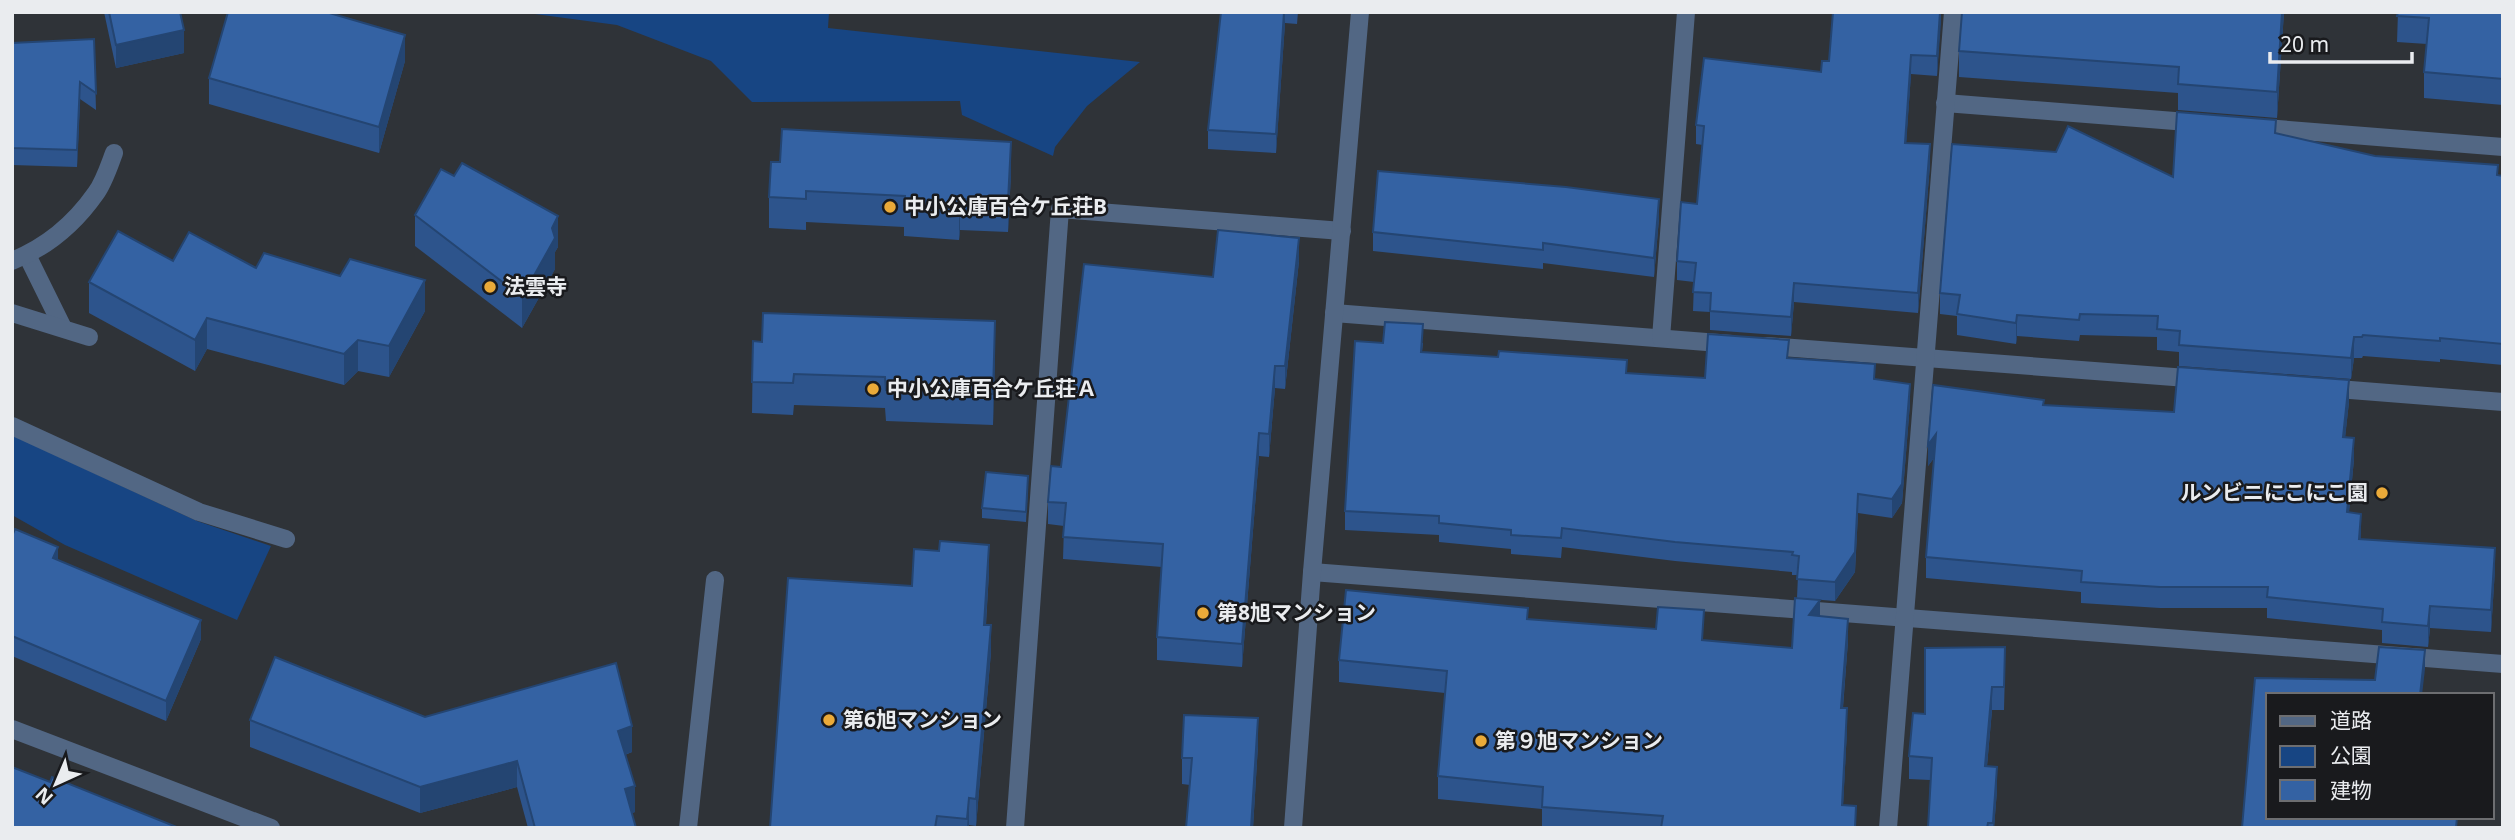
<svg xmlns="http://www.w3.org/2000/svg" width="2515" height="840" font-family="'Noto Sans','Noto Sans JP',sans-serif">
<rect width="100%" height="100%" fill="#2f3338"/>
<g fill="#174583">
<path d="M520 12H829L828 28 1140 62 1087 106 1055 147 1053 156 962 115 960 101 752 102 711 61 617 25Z"/>
<path d="M12 435 197 521 271 546 237 620 65 545 12 515Z"/>
</g>
<g fill="none" stroke-linecap="round" stroke-linejoin="round">
<g stroke="#526784" stroke-width="18">
<path d="M27 255 63 328"/>
<path d="M12 261C47 247 75 223 96 193 104 182 109 166 114 153"/>
<path d="M12 313 89 337"/>
<path d="M12 426 199 512 286 539"/>
</g>
<g stroke="#526784" stroke-width="18">
<path d="M1945 103 2200 123"/>
<path d="M2252 127 2503 147"/>
<path d="M1334 313 1732 344"/>
<path d="M1661 338 1686 12"/>
<path d="M1767 346 2200 379"/>
<path d="M2325 388 2503 402"/>
<path d="M1312 572 2503 664"/>
<path d="M12 729 271 828"/>
<path d="M688 828 715 580"/>
<path d="M1015 828 1060 209 1342 231"/>
<path d="M1888 828 1953 12"/>
</g>
<path stroke="#526784" stroke-width="18" d="M1293 828 1312 572 1360 12"/>
</g>
<g fill="#2d548c">
<path d="M104 12H180L184 53 116 68Z"/>
<path d="M1221 12H1298L1297 24 1285 23 1276 153 1208 149V130Z"/>
<path d="M1941 12 1937 76 1911 74 1906 143 1930 164 1918 313 1794 302 1791 336 1710 330V312L1693 311 1694 282 1677 280V261L1697 204 1703 145 1696 144V125L1821 72 1829 61Z"/>
<path d="M1962 12H2284L2277 118 2178 110V93L1959 77V51Z"/>
<path d="M2398 12H2503V105L2424 98V72L2427 44 2397 42Z"/>
<path d="M94 39 96 110 80 99 77 167 12 165V43Z"/>
<path d="M405 61 379 153 209 104V78Z"/>
<path d="M2276 134 2375 156 2503 176V365L2440 359V362L2363 356 2362 358H2354L2351 379 2179 366V352L2157 350V337L2080 335 2079 341 2017 336 2016 344 1957 335V316L1940 314V293L2173 177Z"/>
<path d="M771 162 1011 173 1008 232 960 230 959 240 904 236V227L806 222V230L769 228V197Z"/>
<path d="M415 215 558 247 555 252V269L522 328 415 246Z"/>
<path d="M1659 218 1654 277 1543 263V269L1373 251V232Z"/>
<path d="M173 261 256 268 425 311 389 377 358 371 344 385 207 349 195 371 89 313V282Z"/>
<path d="M1299 261 1285 389 1275 388 1269 457 1259 456 1242 667 1157 660V637L1162 567 1063 559 1064 526 1048 524V502L1061 467Z"/>
<path d="M753 341 995 352 993 425 886 421 885 408 794 405 793 415 752 413Z"/>
<path d="M1383 343H1423L1422 352 1627 373 1705 378 1789 359 1875 379 1910 403 1902 503 1892 518 1858 513 1855 572 1835 601 1797 598 1798 575H1792V572L1675 561 1562 547 1561 558 1511 554V549L1439 542V535L1345 530V511Z"/>
<path d="M2349 402 2345 437 2354 459 2349 512 2361 539 2495 569 2491 632 2430 628 2428 647 2382 643V630L2267 618V608H2160L2081 603V592L1926 578V557L1934 458 1928 466V445L2044 405 2174 412Z"/>
<path d="M1028 486 1026 522 982 518V508Z"/>
<path d="M12 536 58 560 201 639 166 721 12 656Z"/>
<path d="M989 572 986 625 991 652 976 826 969 825V828H770L912 586Z"/>
<path d="M1820 616 1848 641 1843 708 1847 730 1843 805 1856 828H1542V809L1438 799V776L1445 693 1339 682V660L1528 619 1704 640 1792 648Z"/>
<path d="M2005 670 2004 710H1992L1987 766 1997 790 1994 828H1928L1930 780 1909 779V756L1925 714Z"/>
<path d="M425 717 632 752 625 755 635 812 632 813 636 828H528L517 787 420 813 250 747V720Z"/>
<path d="M1258 745 1253 828H1186L1190 785 1182 784V758Z"/>
</g>
<g fill="#244572">
<path d="M1284 12 1285 23 1276 153V134Z"/>
<path d="M1940 12 1941 22 1937 76V56Z"/>
<path d="M2282 12H2284L2277 118V92Z"/>
<path d="M184 30V53L116 68V45Z"/>
<path d="M405 35V61L379 153V127Z"/>
<path d="M1911 55V74L1905 162V143Z"/>
<path d="M80 82V99L77 167V150Z"/>
<path d="M1011 142V173L1008 232V201Z"/>
<path d="M1930 144V164L1918 313V293Z"/>
<path d="M960 199V230L959 240V209Z"/>
<path d="M1659 199V218L1654 277V258Z"/>
<path d="M558 216V247L555 252V269L522 328V297Z"/>
<path d="M1299 238V261L1285 389V366Z"/>
<path d="M425 280V311L389 377V346Z"/>
<path d="M1794 283V302L1791 336V317Z"/>
<path d="M2017 315V336L2016 344V323Z"/>
<path d="M207 318V349L195 371V340Z"/>
<path d="M995 321V352L993 425V394Z"/>
<path d="M2354 337V358L2351 379V358Z"/>
<path d="M358 340V371L344 385V354Z"/>
<path d="M1275 366V388L1269 457V434Z"/>
<path d="M2349 380V402L2343 458V437Z"/>
<path d="M1910 384V403L1902 503 1892 518V499Z"/>
<path d="M1259 433V456L1242 667V644Z"/>
<path d="M1936 434V455L1928 466V445Z"/>
<path d="M2354 438V459L2347 533V512Z"/>
<path d="M1858 494 1855 572 1835 601V582Z"/>
<path d="M2361 514V535L2359 560V539Z"/>
<path d="M989 545V572L984 652V625Z"/>
<path d="M58 547V566L53 558Z"/>
<path d="M2495 548V569L2491 632V610Z"/>
<path d="M1820 600V623L1809 615Z"/>
<path d="M2430 606V628L2428 647V626Z"/>
<path d="M1848 619V641L1841 730V708Z"/>
<path d="M201 620V639L166 721V701Z"/>
<path d="M991 625V652L976 826V799Z"/>
<path d="M2425 650V669L2422 695H2420Z"/>
<path d="M1992 687V710L1985 789V766Z"/>
<path d="M1847 708V730L1842 827V805Z"/>
<path d="M1258 718V745L1253 828H1251Z"/>
<path d="M632 726V752L618 757V731Z"/>
<path d="M517 761V787L420 813V787Z"/>
<path d="M1997 767V790L1994 828H1993Z"/>
<path d="M635 786V812L625 816V789Z"/>
<path d="M969 798V828H967Z"/>
</g>
<g fill="#3462a3" stroke="#244572" stroke-width="2">
<path d="M109 12H180L184 30 116 45Z"/>
<path d="M228 12H326L405 35 379 127 209 78Z"/>
<path d="M1221 12H1284L1276 134 1208 130Z"/>
<path d="M1833 12H1940L1937 56 1911 55 1905 143 1930 144 1918 293 1794 283 1791 317 1710 311 1711 293 1693 292 1696 263 1677 261 1681 202 1697 204 1704 126 1696 125 1704 58 1821 72 1822 61H1829Z"/>
<path d="M1962 12H2282L2277 92 2178 84 2179 67 1959 51Z"/>
<path d="M2398 12H2503V79L2424 72 2429 18 2397 16Z"/>
<path d="M94 39 96 93 80 82 77 150 12 148V43Z"/>
<path d="M2177 112 2276 120 2275 133 2375 156 2498 165 2497 175 2503 176V344L2440 338V341L2363 335 2362 337H2354L2351 358 2179 345 2180 331 2157 329 2158 316 2080 314 2079 320 2017 315 2016 323 1957 314 1960 295 1940 293 1952 144 2056 152 2068 126 2173 177Z"/>
<path d="M782 129 1011 142 1008 201 960 199 959 209 904 205 905 196 806 191V199L769 197 771 162H780Z"/>
<path d="M462 163 558 216 552 228 555 238 522 297 415 215 441 169 454 176Z"/>
<path d="M1378 171 1566 187 1659 199 1654 258 1543 243V250L1373 232Z"/>
<path d="M1218 230 1299 238 1285 366H1275L1269 434 1259 433 1242 644 1157 637 1163 544 1063 537 1066 503 1048 502 1051 466 1061 467 1084 264 1213 277Z"/>
<path d="M118 231 173 261 189 232 256 268 264 253 340 276 350 259 425 280 389 346 358 340 344 354 207 318 195 340 89 282Z"/>
<path d="M763 313 995 321 993 394 886 390 885 377 794 374 793 383 752 382 753 341 762 342Z"/>
<path d="M1385 322 1423 324 1421 352 1498 357 1499 351 1627 360 1626 373 1705 378 1708 334 1789 340 1787 358 1875 364 1874 379 1910 384 1902 484 1892 499 1858 494 1855 552 1835 582 1797 579 1799 556 1792 555 1793 552 1675 542 1562 528 1561 538 1511 535V530L1439 523V516L1345 511 1355 341 1383 343Z"/>
<path d="M2178 367 2349 380 2343 437 2354 438 2347 512 2361 514 2359 539 2495 548 2491 610 2430 606 2428 626 2382 622 2383 609 2267 597 2268 587H2160L2081 582 2082 571 1926 557 1936 434 1928 445 1933 385 2044 400 2043 405 2174 412Z"/>
<path d="M986 472 1028 476 1026 512 982 508Z"/>
<path d="M15 529 58 547 53 558 201 620 166 701 12 636V536Z"/>
<path d="M940 541 989 545 984 625H991L976 799 969 798 967 819 937 816 935 828H770L788 578 912 586 914 549 939 551Z"/>
<path d="M1346 590 1528 608 1527 619 1656 629 1658 607 1704 610 1702 640 1792 648 1795 598 1820 600 1809 615 1848 619 1841 708H1847L1842 805 1856 806 1855 828H1661L1663 816 1542 807 1543 787 1438 776 1447 671 1339 660Z"/>
<path d="M2005 647 2004 687H1992L1985 766 1997 767 1993 823H1988L1987 828H1928L1932 758 1909 756 1913 713 1925 714V648Z"/>
<path d="M2379 647 2425 650 2420 695H2268V817H2457L2456 828H2242L2255 678 2375 680Z"/>
<path d="M275 657 425 717 616 663 632 726 618 731 635 786 625 789 636 828H535L517 761 420 787 250 720Z"/>
<path d="M1184 715 1258 718 1251 828H1186L1192 758H1182Z"/>
<path d="M12 767 50 782 52 777 179 828H12Z"/>
</g>
<g fill="#eaaa39" stroke="#191a1d" stroke-width="2.5">
<circle cx="890" cy="207" r="7"/>
<circle cx="490" cy="287" r="7"/>
<circle cx="873" cy="389" r="7"/>
<circle cx="2382" cy="493" r="7"/>
<circle cx="1203" cy="613" r="7"/>
<circle cx="829" cy="720" r="7"/>
<circle cx="1481" cy="741" r="7"/>
</g>
<g text-anchor="middle" stroke-width="5" stroke-linejoin="round" paint-order="stroke">
<g font-size="21" font-weight="bold" fill="#eaecef" stroke="#191a1d" text-anchor="start">
<text x="904" y="214">中小公庫百合ケ丘荘B</text>
<text x="504" y="294">法雲寺</text>
<text x="887" y="396">中小公庫百合ケ丘荘Ａ</text>
<text x="2368" y="500" text-anchor="end">ルンビニにこにこ園</text>
<text x="1217" y="620">第8旭マンション</text>
<text x="843" y="727">第6旭マンション</text>
<text x="1495" y="748">第９旭マンション</text>
</g>
</g>
<rect width="2515" height="840" fill="none" stroke="#eaecef" stroke-width="28"/>
<rect x="2266" y="693" width="228" height="126" fill="#191a1d" stroke="#6d6e71" stroke-width="2"/>
<rect x="2280" y="716" width="35" height="10" fill="#526784" stroke="#6d6e71" stroke-width="2"/>
<text x="2330" y="728" font-size="21" fill="#eaecef">道路</text>
<rect x="2280" y="746" width="35" height="21" fill="#174583" stroke="#6d6e71" stroke-width="2"/>
<text x="2330" y="763" font-size="21" fill="#eaecef">公園</text>
<rect x="2280" y="780" width="35" height="21" fill="#3462a3" stroke="#6d6e71" stroke-width="2"/>
<text x="2330" y="798" font-size="21" fill="#eaecef">建物</text>
<g transform="translate(56 784) rotate(224)" stroke="#191a1d" stroke-width="5" paint-order="stroke">
<path d="M0-5L12 26L0 18L-12 26Z" fill="#eaecef"/>
<text y="-10" font-size="19" font-weight="bold" text-anchor="middle" fill="#eaecef">N</text>
</g>
<path d="M2270 52v10h142v-10" fill="none" stroke="#eaecef" stroke-width="3.5"/>
<text x="2280" y="52" font-size="21" fill="#eaecef" stroke="#191a1d" stroke-width="5" paint-order="stroke">20 m</text>
</svg>
